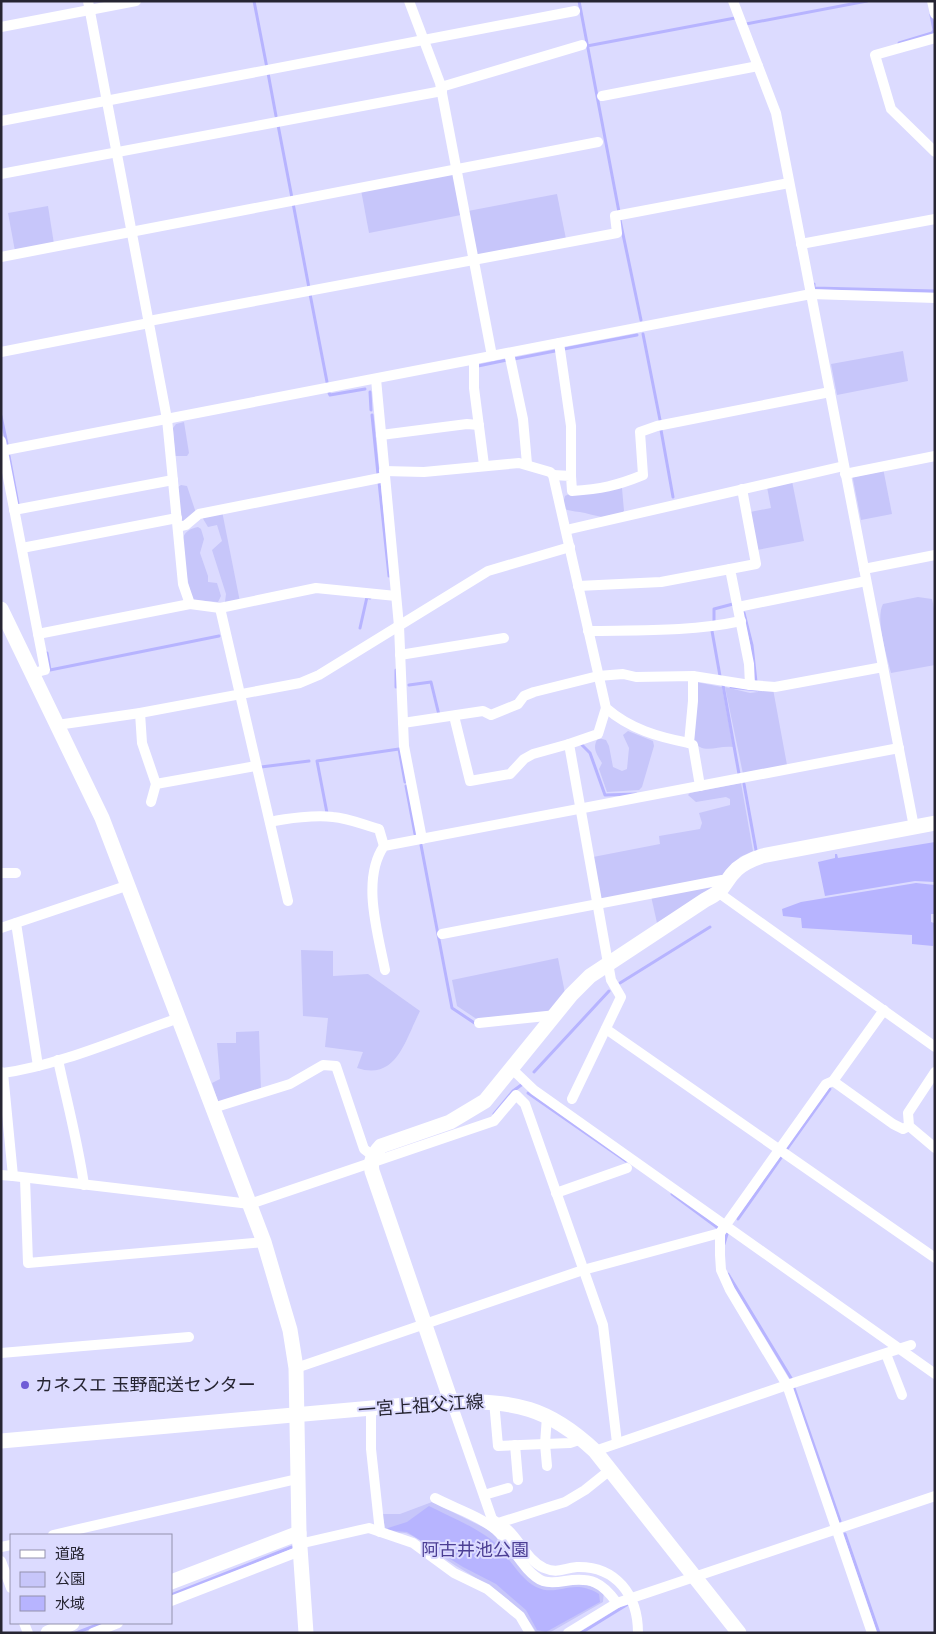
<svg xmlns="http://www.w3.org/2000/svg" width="936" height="1634" font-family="Mulish,'Noto Sans JP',sans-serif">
<rect width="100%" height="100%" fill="#dcdbff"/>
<g fill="#c7c6fa">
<path d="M453 174 461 215 369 233 361 190Z"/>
<path d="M557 194 566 239 480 256 477 254 468 211Z"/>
<path d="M48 206 54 244 15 251 8 213Z"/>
<path d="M903 351 908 381 837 395 831 364Z"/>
<path d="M184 422 189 453 187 456H175L173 428 176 424Z"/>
<path d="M883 468 892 514 861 520 852 474Z"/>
<path d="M792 481 804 541 757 550 750 512 771 508 767 487Z"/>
<path d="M181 485 187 486 196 513 185 522 181 521 178 487Z"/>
<path d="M618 487 622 488 624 511C612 522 598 516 585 513 578 511 572 512 565 509L563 503 565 496 569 494Z"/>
<path d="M222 511 240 602H225L226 594 212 550 222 541 217 525 208 527 202 517Z"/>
<path d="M198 527 201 529 204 539 200 553 208 576V582L217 583 221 596 218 602 193 600C189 588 180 550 183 538 185 531 192 528 198 527Z"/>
<path d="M918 597 932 599 935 613V665L891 673C887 656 875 619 883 604Z"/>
<path d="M696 682 722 687 733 747C716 745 704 756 692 740Z"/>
<path d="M725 687 750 693 758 692V688L773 689 787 765 743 774Z"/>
<path d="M628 731 653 741 654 746 642 787 639 790 607 792 599 769 602 763C596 753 592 748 598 738L606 740 609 746 613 767 622 771 627 769 629 748 623 735Z"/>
<path d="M741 783 753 851 740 857 724 877 605 900 601 898 593 857 660 844 659 836 700 829 702 823 699 813 730 805V799L726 797 696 802 688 795 690 793Z"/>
<path d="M719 882 714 888 657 923 651 896Z"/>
<path d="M301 950 333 951V976L368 974 420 1011C405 1040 397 1081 357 1068L363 1052 325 1047 328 1018 303 1016Z"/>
<path d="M558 958 565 993 549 1012 478 1020 457 1006 452 980Z"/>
<path d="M259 1031 261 1090 218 1102 212 1083 220 1079 217 1043H236V1032Z"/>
<path d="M432 1502 495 1533 528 1574 579 1582 604 1591 603 1602 549 1633 536 1632C514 1595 481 1583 447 1560 435 1552 421 1539 408 1534 401 1531 393 1535 386 1531L382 1514H400Z"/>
</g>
<g fill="#b7b4ff">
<path d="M935 842V882L915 881 825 896 818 862 835 858V854H837L838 858Z"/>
<path d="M916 883 935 885V914H931V922L934 923 933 946 912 944V935L802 928 801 918 783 916 782 909 801 902Z"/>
<path d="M429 1506C448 1516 478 1528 494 1542 508 1555 518 1577 536 1587 559 1598 571 1577 599 1594L600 1602 546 1632 537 1630 526 1610 496 1584 463 1567 407 1532 387 1530 388 1528 407 1522Z"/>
</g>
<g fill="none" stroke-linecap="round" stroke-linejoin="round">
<g stroke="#b7b4ff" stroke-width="3">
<path d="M254 1 267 68"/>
<path d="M579 1 619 212"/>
<path d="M746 24 867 1"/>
<path d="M899 43 932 33 934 30 931 15"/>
<path d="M587 46 735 18"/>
<path d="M268 73 276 116"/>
<path d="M278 125 292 198"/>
<path d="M293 203 309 288"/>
<path d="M620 220 641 320"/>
<path d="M814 284V288L935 291"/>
<path d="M310 294 327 382"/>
<path d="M643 334 660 420"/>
<path d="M564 349 637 335"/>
<path d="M514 359 555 351"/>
<path d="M478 366 507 360"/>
<path d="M370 392 371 410"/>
<path d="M329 393 330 395 365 389"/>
<path d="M372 415 378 474"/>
<path d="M1 416 7 444"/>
<path d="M661 430 673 497"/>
<path d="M9 456 18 504"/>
<path d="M379 482 389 576"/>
<path d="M744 613 752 645 756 682"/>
<path d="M714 623V609L733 604"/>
<path d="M360 628 367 597 370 598"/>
<path d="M712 631 720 676"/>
<path d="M47 653 50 670 219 636"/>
<path d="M396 670V687"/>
<path d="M409 685 431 682 439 715"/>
<path d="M723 685 739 774"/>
<path d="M731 687 757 690"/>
<path d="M582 745 590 753 605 795 636 794"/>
<path d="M261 767 309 761"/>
<path d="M744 784 756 850"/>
<path d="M406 786 415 834"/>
<path d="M327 813 317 761 399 749 405 782"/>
<path d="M421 845 452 1008 476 1024"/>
<path d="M620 983 710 927"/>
<path d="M534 1072 609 991"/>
<path d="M528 1093 626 1161"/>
<path d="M494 1114 513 1091 524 1083"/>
<path d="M787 1149 830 1089"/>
<path d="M672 1194 718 1228"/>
<path d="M738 1219 783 1155"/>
<path d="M724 1244 727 1234"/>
<path d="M728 1274 791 1378"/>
<path d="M794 1388 840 1521"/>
<path d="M845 1534 879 1633"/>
<path d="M171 1595 292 1547"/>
<path d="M76 1633 102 1623"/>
<path d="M581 1633 628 1604"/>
</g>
<g stroke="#fff" stroke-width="10">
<path d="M88 1 167 419 183 584 190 604 220 608 316 588 396 596"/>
<path d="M409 1 440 83 492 356"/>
<path d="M733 1 776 113 914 827"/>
<path d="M932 1 935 14"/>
<path d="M1 27 136 1"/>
<path d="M935 38 875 55 891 109 935 152"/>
<path d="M441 87 582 45"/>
<path d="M602 96 758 66"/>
<path d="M1 121 575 11"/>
<path d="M1 174 442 91"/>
<path d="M801 244 935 219"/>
<path d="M1 257 598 142"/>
<path d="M149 321 617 233 615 216 789 183"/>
<path d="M559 343 571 426V476"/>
<path d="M1 352 149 323"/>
<path d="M509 353 523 419 527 464"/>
<path d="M474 360V388L484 465"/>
<path d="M376 379 399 626 404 746 422 839"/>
<path d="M381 435 467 424 479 425"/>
<path d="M1 441 45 670 33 673"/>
<path d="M1 451 811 294 935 298"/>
<path d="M384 471 424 472 519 463 550 472 553 475 606 708C630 729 658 737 689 743"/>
<path d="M845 474 935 456"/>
<path d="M553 475 571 476 572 491C601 489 616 486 643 475L640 432 657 426 830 392"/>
<path d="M14 510 173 480"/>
<path d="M178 527 186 525 199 514 385 477"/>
<path d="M566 530 844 466"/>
<path d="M22 548 177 518"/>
<path d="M864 569 935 555"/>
<path d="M578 586 661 582 730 569"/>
<path d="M738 607 866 581"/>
<path d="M220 608 288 901"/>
<path d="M588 631C640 630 690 632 741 621"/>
<path d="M38 634 190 604"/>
<path d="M400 655 504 638"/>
<path d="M693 676V701L689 743 693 745 700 786"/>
<path d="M750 685 775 687 883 667"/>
<path d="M140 713 142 743 156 784"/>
<path d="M454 716 470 781 510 774 524 759 533 754 569 744"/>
<path d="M403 723 483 711 491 715 518 704 524 696 534 692 598 676 623 674 636 677 693 676 750 685 749 664 730 569 756 564 742 489"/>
<path d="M57 725 140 713 300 683 319 675 488 571 570 547"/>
<path d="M151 802 156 784 256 766"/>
<path d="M270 822C287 818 316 815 333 817 348 818 364 825 379 829L384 846"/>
<path d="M1 873H16"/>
<path d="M719 893 935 1047"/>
<path d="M16 923 38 1066"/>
<path d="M1 928 129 885"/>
<path d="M442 934 722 880 726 884"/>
<path d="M385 970C378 934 361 879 384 846L899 748"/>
<path d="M479 1023 556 1015"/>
<path d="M606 1029 935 1258"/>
<path d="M58 1060C67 1102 78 1143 84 1185"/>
<path d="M512 1069 534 1090 935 1374"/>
<path d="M1 1072 3 1073 13 1176 250 1204 494 1121 516 1095 525 1104 530 1118 603 1325 617 1443"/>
<path d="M935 1072 908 1113 909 1126 935 1148"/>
<path d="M3 1073C58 1066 126 1036 179 1018"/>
<path d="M833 1081 893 1124 903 1129 909 1126"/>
<path d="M572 1099 621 997 611 980 569 744 598 734 606 708"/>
<path d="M213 1108 290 1084 323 1065 336 1066 364 1149 373 1156"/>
<path d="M1 1175 13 1176"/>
<path d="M25 1178 28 1263 264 1242"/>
<path d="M556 1193 627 1168"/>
<path d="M1 1353 189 1337"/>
<path d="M886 1354 902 1395"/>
<path d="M296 1368 583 1270 720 1233"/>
<path d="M451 1401 492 1519C497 1523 503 1526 508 1530 521 1542 527 1560 544 1568 558 1574 563 1568 577 1567 616 1566 638 1595 638 1633"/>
<path d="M494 1401 498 1446 570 1443 582 1439"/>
<path d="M371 1409V1449L380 1532"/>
<path d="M547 1416 545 1444 547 1466"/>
<path d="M515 1445 518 1480"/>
<path d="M595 1451 787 1385 911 1345"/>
<path d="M484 1495 508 1488"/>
<path d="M435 1498C454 1508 480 1516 496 1530 511 1543 524 1573 543 1581 549 1583 559 1582 565 1581 591 1577 602 1582 617 1603"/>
<path d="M495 1524 565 1502 585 1490 610 1470"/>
<path d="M53 1535 297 1479"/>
<path d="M299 1544 369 1528 413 1543 454 1573 487 1589 520 1616 530 1633"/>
<path d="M1 1547 11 1545"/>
<path d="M1 1561 11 1588"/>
<path d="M171 1601 300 1551"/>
<path d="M24 1623 28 1633"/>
<path d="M93 1633 118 1623"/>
<path d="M568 1633 617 1603 935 1496"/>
<path d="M872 1633 787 1385 730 1290 721 1270 720 1255V1233L826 1084 833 1081 884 1010"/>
</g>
<g stroke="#fff" stroke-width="15">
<path d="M1 609 102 818 264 1242 290 1330 296 1368 299 1533 306 1633"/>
<path d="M451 1401 372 1171C370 1160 373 1155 381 1146L450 1122 485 1101 571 995 590 976 705 900C728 889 722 883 737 869 744 863 753 859 762 856L935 823"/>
<path d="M1 1441 451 1401C516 1402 547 1406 595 1451L739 1633"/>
<path d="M171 1582 299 1533"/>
<path d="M48 1633 72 1623"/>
</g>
</g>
<circle fill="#6f5cd6" stroke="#dcdbff" stroke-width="2" cx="25" cy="1385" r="5"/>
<g text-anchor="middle" stroke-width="4" stroke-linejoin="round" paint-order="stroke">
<g font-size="18" fill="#262532" stroke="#dcdbff" text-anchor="start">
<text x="35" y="1391">カネスエ 玉野配送センター</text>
</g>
<g font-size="18" fill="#262532" stroke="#dcdbff">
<text transform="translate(421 1406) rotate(-4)" y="6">一宮上祖父江線</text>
</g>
<g font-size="18" fill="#4b3e94" stroke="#dcdbff">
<text x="475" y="1556">阿古井池公園</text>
</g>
</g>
<rect width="936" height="1634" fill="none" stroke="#262532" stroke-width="5"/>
<rect x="10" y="1534" width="162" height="90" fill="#dcdbff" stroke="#9392ad"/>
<rect x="20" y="1550" width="25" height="8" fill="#ffffff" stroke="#9392ad"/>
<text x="55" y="1559" font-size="15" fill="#262532">道路</text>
<rect x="20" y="1572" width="25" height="15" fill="#c7c6fa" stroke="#9392ad"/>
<text x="55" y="1584" font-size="15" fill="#262532">公園</text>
<rect x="20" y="1596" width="25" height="15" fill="#b7b4ff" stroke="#9392ad"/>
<text x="55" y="1609" font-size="15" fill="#262532">水域</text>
</svg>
